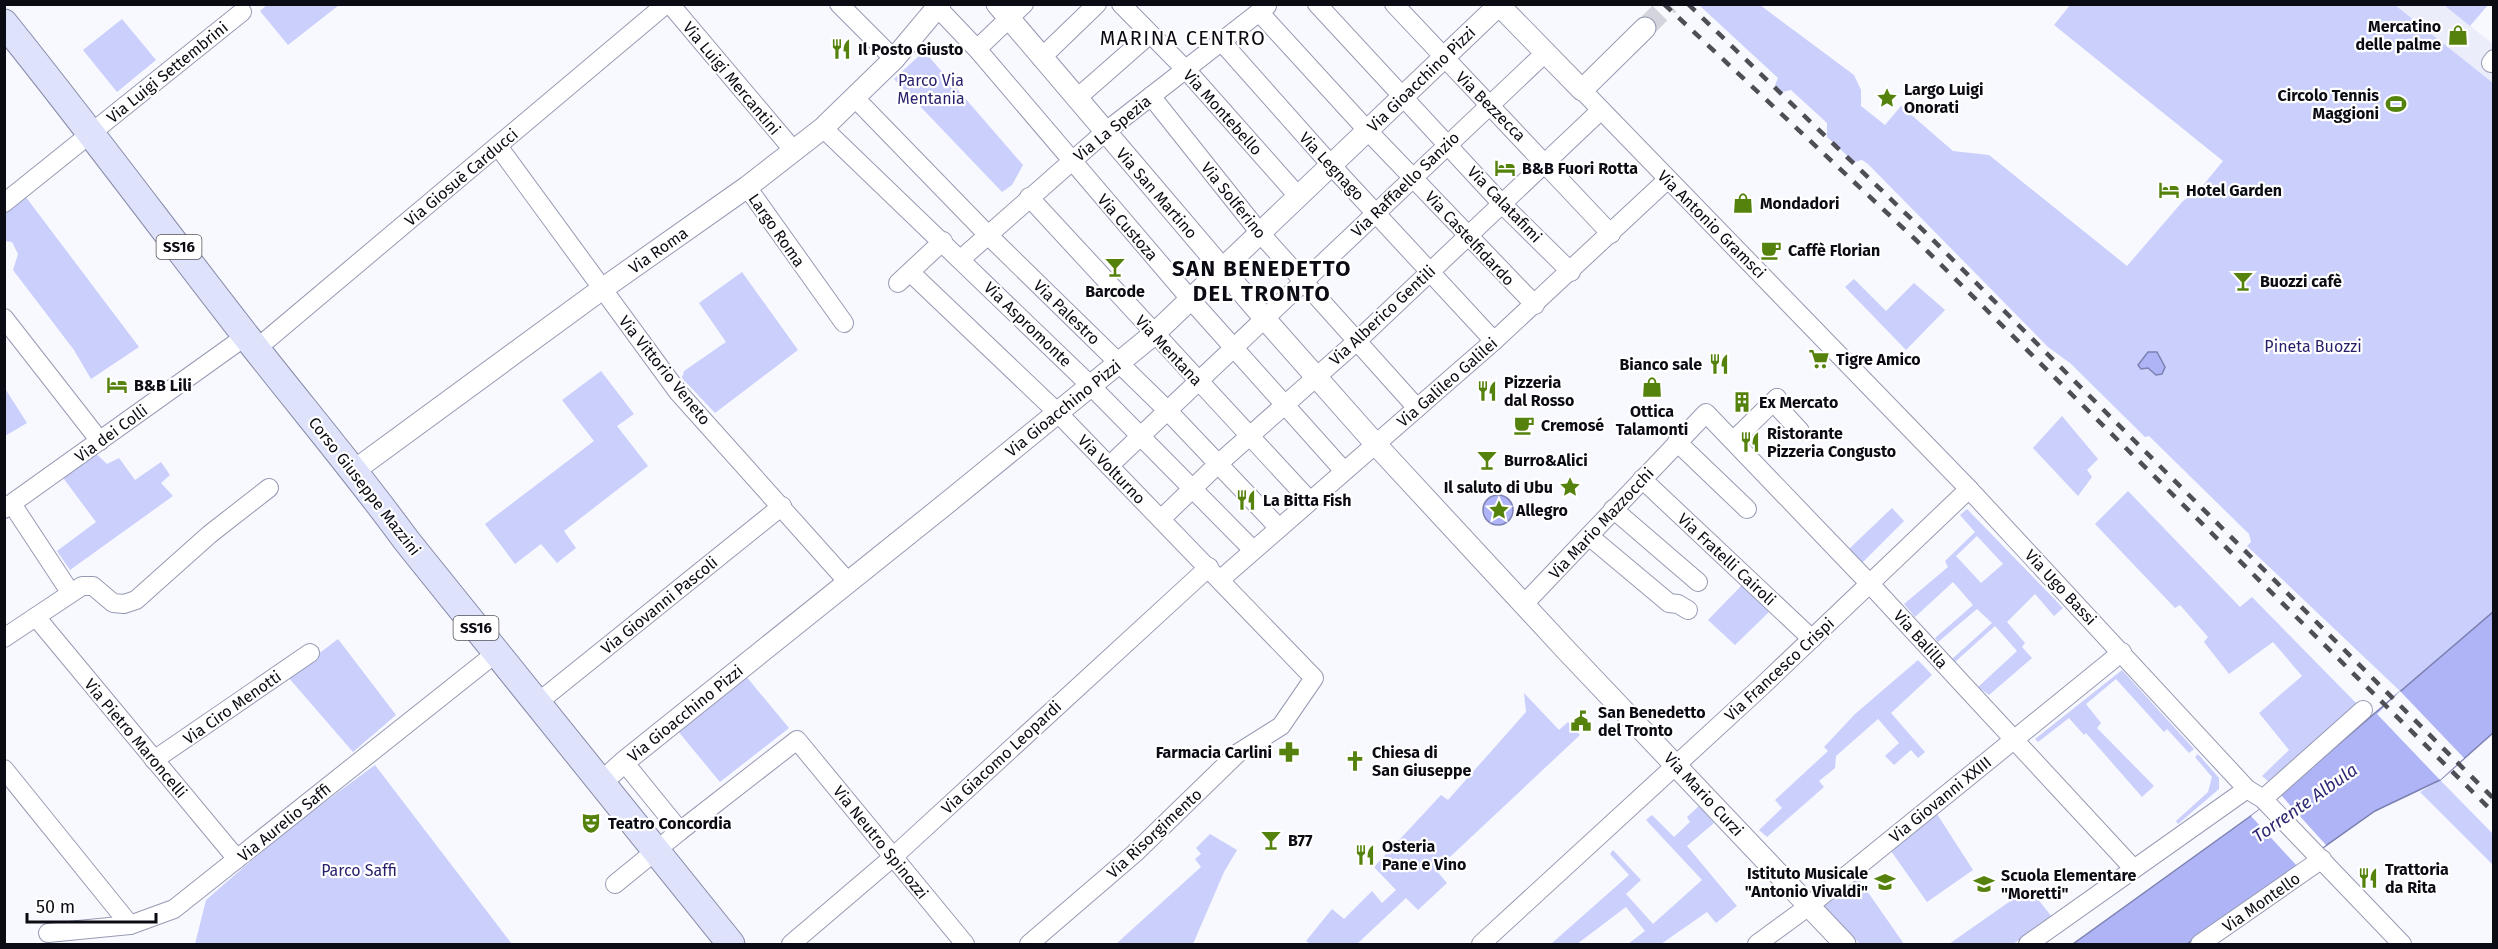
<svg xmlns="http://www.w3.org/2000/svg" width="2498" height="949" font-family="'Fira Sans',sans-serif">
<rect width="100%" height="100%" fill="#f8f9ff"/>
<path fill="#ebedfa" d="M2395 5H2444L2493 44V83Z"/>
<g fill="#cacffc" fill-rule="evenodd">
<path d="M268 4H339V5L288 45 260 11Z"/>
<path d="M1699 5H1760L1854 75 1861 90V106L1885 125 1901 106 1953 151 1989 155 2127 266 2183 201 2200 189 2223 161 2054 25 2070 5H2395L2493 83V612L2400 691 2247 546 2251 542 2249 534 2149 436 2145 437 2070 363 2048 347 1868 164 1862 160 1854 162 1827 137V123L1791 90 1782 92 1775 85 1778 78Z"/>
<path d="M2444 5H2488L2470 26Z"/>
<path d="M122 19 156 60 117 92 83 50Z"/>
<path d="M924 51 1023 165 1012 185 1002 192 894 79Z"/>
<path d="M25 196 139 347 91 379 74 350 13 270 18 254 12 242 5 241 4 213Z"/>
<path d="M742 272 798 350 715 413 682 378 684 371 726 342 699 303Z"/>
<path d="M1854 279 1886 311 1914 283 1945 310 1906 350 1845 287Z"/>
<path d="M601 371 634 414 617 426 648 466 564 531 576 548 557 563 541 544 515 564 485 524 594 441 562 400Z"/>
<path d="M4 387 27 423 5 436H4Z"/>
<path d="M2062 416 2098 459 2087 470 2092 477 2078 496 2033 448Z"/>
<path d="M90 448 107 464 119 458 135 480 161 462 170 475 161 483 173 496 70 570 57 551 96 522 58 471Z"/>
<path d="M2128 491 2240 607 2252 597 2358 705 2268 781 2262 776 2289 750 2259 713 2302 676 2273 642 2229 674 2204 642 2208 637 2180 605 2175 608 2095 524Z"/>
<path d="M1892 508 1904 521 1862 563 1849 549Z"/>
<path d="M1967 509 2063 608 2054 616 2035 594 2007 622 2025 643 2022 647 2032 658 1989 695 1978 687 2017 651 1995 626 1955 662 1952 659 1992 623 1977 609 1938 642 1935 638 1973 605 1953 582 1915 617 1904 604 1948 567 1945 561 1975 532 1960 515ZM1977 536 2003 564 1981 583 1956 556Z"/>
<path d="M1743 584 1769 612 1735 645 1708 620Z"/>
<path d="M338 639 396 715 353 752 288 677Z"/>
<path d="M1918 660 1932 675 1891 713 1925 752 1918 758 1911 750 1894 765 1885 756 1899 743 1878 719 1836 756 1835 768 1819 781 1824 787 1767 837 1759 830 1782 808 1775 800 1828 751 1824 747 1855 714Z"/>
<path d="M2122 670 2194 749 2189 753 2167 729 2164 732 2116 679 2086 704 2101 723 2097 728 2154 786 2142 797 2086 733 2084 735 2069 718 2038 742 2035 739Z"/>
<path d="M745 675 789 728 720 782 677 730Z"/>
<path d="M1524 693 1559 730 1568 722 1580 735 1436 870 1447 883 1418 910 1406 898 1357 944H1310L1306 941 1332 909 1344 919 1372 891 1382 903 1396 890 1374 867 1441 795 1448 800 1526 712Z"/>
<path d="M2198 754 2219 778V789L2178 824 2176 821 2208 792 2212 777 2195 757Z"/>
<path d="M375 765 512 944H195L206 900 284 832Z"/>
<path d="M2440 780 2493 834V865L2420 792Z"/>
<path d="M1699 806 1714 823 1687 846 1737 906 1716 923 1707 912 1661 944H1628L1645 931 1626 907 1577 944H1551L1629 875 1610 854 1613 850 1641 880 1626 894 1653 924 1702 880 1646 820 1652 815 1674 837 1690 822 1687 817Z"/>
<path d="M1937 814 1973 870 1927 902 1891 851Z"/>
<path d="M1210 834 1237 850 1224 872 1193 944H1116L1201 867 1195 859 1201 854 1196 848Z"/>
<path d="M1858 878 1904 944H1860L1824 906Z"/>
<path d="M2029 888 2052 917 2013 944H1949Z"/>
</g>
<g fill="#aeb4f6" stroke="#7d81b2" stroke-width="1.5">
<path d="M2148 352H2157L2165 367 2162 374 2156 375 2148 368 2141 369 2138 365Z"/>
<circle cx="1498" cy="510" r="15"/>
<path d="M2493 612V733L2440 780 2375 811 2187 944H2073L2277 797Z"/>
</g>
<g fill="#f8f9ff">
<path d="M2400 691 2464 758 2440 780 2377 714Z"/>
<path d="M2280 794 2326 845 2297 866 2251 816Z"/>
</g>
<g fill="none" stroke-linecap="round" stroke-linejoin="round">
<path stroke="#d4d5dc" stroke-width="21" stroke-dasharray="21 10" stroke-linecap="butt" d="M1645 28 1669 4"/>
<g stroke="#979ab3" stroke-width="20">
<g id="minor">
<path d="M670 4 794 151"/>
<path d="M839 4 894 59"/>
<path d="M1121 4 1189 73 1298 196"/>
<path d="M1317 4 1502 204 1571 272"/>
<path d="M1394 4 1611 234"/>
<path d="M937 7 977 49 1191 300 1344 471"/>
<path d="M1259 12 1367 130 1535 305"/>
<path d="M1221 41 1331 165 1494 341"/>
<path d="M977 49 1024 4"/>
<path d="M1041 58 1097 4"/>
<path d="M2491 63 2494 59"/>
<path d="M1582 90 1969 489 2247 789 2263 799 2402 944"/>
<path d="M1151 96 1260 233 1417 408"/>
<path d="M854 97 989 236 1167 410 1279 528"/>
<path d="M1076 99 1150 34"/>
<path d="M823 128 1090 385 1253 550"/>
<path d="M498 146 678 392 848 582"/>
<path d="M747 187 844 323"/>
<path d="M1029 197 1310 501"/>
<path d="M4 203 242 12"/>
<path d="M961 259 1105 132 1267 6"/>
<path d="M911 273 1057 412 1314 678 1281 726 1238 753 1135 853 1029 944"/>
<path d="M898 283 943 241"/>
<path d="M4 318 100 441"/>
<path d="M256 349 666 4"/>
<path d="M1777 398 1778 407 1800 431"/>
<path d="M1733 441 1777 398"/>
<path d="M1677 442 1747 509"/>
<path d="M1109 466 1545 53"/>
<path d="M1642 479 1812 639"/>
<path d="M12 504 70 592"/>
<path d="M4 509 246 336"/>
<path d="M1613 509 1698 582"/>
<path d="M1161 519 1218 464 1357 341 1601 110"/>
<path d="M1589 536 1669 603 1678 604 1688 610"/>
<path d="M1221 579 1494 341 1668 179"/>
<path d="M1524 604 1706 413 1869 583 2133 868"/>
<path d="M36 617 237 859"/>
<path d="M4 638 82 586H93L113 603 124 604 136 600 210 534 269 488"/>
<path d="M536 704 782 506"/>
<path d="M154 760 310 653"/>
<path d="M624 762 680 831 797 740 965 944"/>
<path d="M4 769 130 925"/>
<path d="M2263 799 2363 710"/>
<path d="M615 884 680 831"/>
<path d="M48 933 130 925 174 909 496 653"/>
<path d="M791 944 893 857 1209 567"/>
<path d="M1481 944 1761 687 1969 489"/>
<path d="M1757 944 1809 906 2122 652"/>
<path d="M2028 944 2247 789"/>
<path d="M2200 944 2322 859"/>
</g>
</g>
<g stroke="#979ab3" stroke-width="23">
<g id="tertiary">
<path d="M997 4 1265 319 1380 449 1566 650 1845 944"/>
<path d="M1498 4 1582 90 1645 28"/>
<path d="M355 470 591 297 747 187 823 128 894 59 940 4"/>
<path d="M602 782 624 762 947 503 1154 334 1499 5"/>
</g>
</g>
<g stroke="#868aa8" stroke-width="29">
<path id="primary" d="M4 23C87 126 165 232 246 336 299 404 355 470 406 540L731 944"/>
</g>
<use href="#minor" stroke="#fff" stroke-width="18"/>
<use href="#tertiary" stroke="#fff" stroke-width="21"/>
<use href="#primary" stroke="#dfe2fb" stroke-width="27"/>
<g stroke="#4e4e57" stroke-width="4.5" stroke-dasharray="10 10" stroke-linecap="butt">
<path d="M1664 4 1917 241 2494 813"/>
<path d="M1688 4 1926 233 2494 799"/>
</g>
</g>
<defs>
<g id="shop-bare" transform="scale(1.62)"><path d="M-5-2.5h2.3a2.7 3.5 0 0 1 5.4 0H5L5.5 6h-11ZM-1.5-2.5h3a1.5 2.3 0 0 0-3 0Z" fill="#55820d" stroke="#fff" stroke-width="2.5" paint-order="stroke"/></g>
<g id="restaurant-bare" transform="scale(1.62)"><path d="M-5-6h1v4h1v-4h1v4h1v-4h1v5L-1.5 .5V6h-2V.5L-5-1ZM5-6V6H3V1.5H1.5Q1.5-4 5-6Z" fill="#55820d" stroke="#fff" stroke-width="2.5" paint-order="stroke"/></g>
<g id="sight-bare" transform="scale(1.62)"><path d="M0-6L1.8-2.2L6-1.7L2.9 1.2L3.7 5.4L0 3.3L-3.7 5.4L-2.9 1.2L-6-1.7L-1.8-2.2Z" fill="#55820d" stroke="#fff" stroke-width="2.5" paint-order="stroke"/></g>
<g id="stadium-bare" transform="scale(1.62)"><path d="M0-5a6.5 5 0 1 0 0 10a6.5 5 0 1 0 0-10ZM-3.5-1.8h7v3.6h-7Z" fill="#55820d" stroke="#fff" stroke-width="2.5" paint-order="stroke"/></g>
<g id="hotel-bare" transform="scale(1.62)"><path d="M-6-4.5h1.5V1H6V5H4.5V3h-9V5H-6ZM-4 0a1.8 1.8 0 1 1 3.6 0ZM.5 0V-2.5h3Q6-2.5 6 0Z" fill="#55820d" stroke="#fff" stroke-width="2.5" paint-order="stroke"/></g>
<g id="cafe-bare" transform="scale(1.62)"><path d="M-5.5-4.5H6V0H3Q3 3.5 0 3.5H-2.5Q-5.5 3.5-5.5 0ZM3-3.2v2h1.7v-2ZM-6 4.5H4V6H-6Z" fill="#55820d" stroke="#fff" stroke-width="2.5" paint-order="stroke"/></g>
<g id="bar-bare" transform="scale(1.62)"><path d="M-6-5H6L.8 .8V4.5H3.5V6h-7V4.5H-.8V.8Z" fill="#55820d" stroke="#fff" stroke-width="2.5" paint-order="stroke"/></g>
<g id="supermarket-bare" transform="scale(1.62)"><path d="M-6-5.5h2.5l.6 2H6L4.5 2H-2.5L-4.4-4H-6ZM-1.5 3.2a1.3 1.3 0 1 0 .1 0ZM3 3.2a1.3 1.3 0 1 0 .1 0Z" fill="#55820d" stroke="#fff" stroke-width="2.5" paint-order="stroke"/></g>
<g id="building-bare" transform="scale(1.62)"><path d="M-4-6H4V6H1V3H-1V6H-4ZM-2.5-4.3h1.7v1.8h-1.7ZM.8-4.3h1.7v1.8H.8ZM-2.5-1h1.7V.8h-1.7ZM.8-1h1.7V.8H.8Z" fill="#55820d" stroke="#fff" stroke-width="2.5" paint-order="stroke"/></g>
<g id="civic-bare" transform="scale(1.62)"><path d="M-.6-6.5H3V-4.5H.6V-3L4-1V1h2V6H-6V1h2V-1L-.6-3ZM-1.2 2.5V6h2.4V2.5Z" fill="#55820d" stroke="#fff" stroke-width="2.5" paint-order="stroke"/></g>
<g id="pharmacy-bare" transform="scale(1.62)"><path d="M-2-6h4v4h4v4h-4v4h-4v-4h-4v-4h4Z" fill="#55820d" stroke="#fff" stroke-width="2.5" paint-order="stroke"/></g>
<g id="church-bare" transform="scale(1.62)"><path d="M-1.2-6h2.4v3.5h3.3v2.4h-3.3V6h-2.4V-.1h-3.3v-2.4h3.3Z" fill="#55820d" stroke="#fff" stroke-width="2.5" paint-order="stroke"/></g>
<g id="theatre-bare" transform="scale(1.62)"><path d="M-5-5.5Q0-4 5-5.5V0Q5 5 0 6Q-5 5-5 0ZM-3.3-2.5H-1v1.5H-3.3ZM1-2.5H3.3v1.5H1ZM-2.8 1Q0 5.5 2.8 1Z" fill="#55820d" stroke="#fff" stroke-width="2.5" paint-order="stroke"/></g>
<g id="school-bare" transform="scale(1.62)"><path d="M0-5L7-2L0 1L-7-2ZM-4 1L0 2.5L4 1V4Q0 6-4 4Z" fill="#55820d" stroke="#fff" stroke-width="2.5" paint-order="stroke"/></g>
</defs>
<g fill-rule="evenodd">
<use href="#shop-bare" x="2458" y="35"/>
<use href="#restaurant-bare" x="841" y="49"/>
<use href="#sight-bare" x="1887" y="98"/>
<use href="#stadium-bare" x="2396" y="104"/>
<use href="#hotel-bare" x="1505" y="168"/>
<use href="#hotel-bare" x="2169" y="190"/>
<use href="#shop-bare" x="1743" y="203"/>
<use href="#cafe-bare" x="1771" y="250"/>
<use href="#bar-bare" x="1115" y="267"/>
<use href="#bar-bare" x="2243" y="281"/>
<use href="#supermarket-bare" x="1819" y="359"/>
<use href="#restaurant-bare" x="1719" y="364"/>
<use href="#hotel-bare" x="117" y="385"/>
<use href="#shop-bare" x="1652" y="387"/>
<use href="#restaurant-bare" x="1487" y="391"/>
<use href="#building-bare" x="1742" y="402"/>
<use href="#cafe-bare" x="1524" y="425"/>
<use href="#restaurant-bare" x="1750" y="442"/>
<use href="#bar-bare" x="1487" y="460"/>
<use href="#sight-bare" x="1570" y="487"/>
<use href="#restaurant-bare" x="1246" y="500"/>
<use href="#sight-bare" x="1499" y="510"/>
<use href="#civic-bare" x="1581" y="721"/>
<use href="#pharmacy-bare" x="1289" y="752"/>
<use href="#church-bare" x="1355" y="761"/>
<use href="#theatre-bare" x="591" y="823"/>
<use href="#bar-bare" x="1271" y="840"/>
<use href="#restaurant-bare" x="1365" y="855"/>
<use href="#restaurant-bare" x="2368" y="878"/>
<use href="#school-bare" x="1885" y="882"/>
<use href="#school-bare" x="1984" y="884"/>
</g>
<g text-anchor="middle" stroke-width="4.5" stroke-linejoin="round" paint-order="stroke">
<g fill="#fff" stroke="#54545a" stroke-width="1.5">
<rect x="156.5" y="235" width="45" height="24" rx="4.5"/>
<rect x="453.5" y="616" width="45" height="24" rx="4.5"/>
</g>
<g font-size="15" font-weight="bold" fill="#0b0b14">
<text x="179" y="252">SS16</text>
<text x="476" y="633">SS16</text>
</g>
<g font-size="16" font-weight="bold" fill="#0b0b14" stroke="#fff" text-anchor="start">
<text x="2441" y="32" text-anchor="end">Mercatino<tspan x="2441" dy="18">delle palme</tspan></text>
<text x="858" y="55">Il Posto Giusto</text>
<text x="1904" y="95">Largo Luigi<tspan x="1904" dy="18">Onorati</tspan></text>
<text x="2379" y="101" text-anchor="end">Circolo Tennis<tspan x="2379" dy="18">Maggioni</tspan></text>
<text x="1522" y="174">B&amp;B Fuori Rotta</text>
<text x="2186" y="196">Hotel Garden</text>
<text x="1760" y="209">Mondadori</text>
<text x="1788" y="256">Caffè Florian</text>
<text x="2260" y="287">Buozzi cafè</text>
<text x="1115" y="297" text-anchor="middle">Barcode</text>
<text x="1836" y="365">Tigre Amico</text>
<text x="1702" y="370" text-anchor="end">Bianco sale</text>
<text x="1504" y="388">Pizzeria<tspan x="1504" dy="18">dal Rosso</tspan></text>
<text x="134" y="391">B&amp;B Lili</text>
<text x="1759" y="408">Ex Mercato</text>
<text x="1652" y="417" text-anchor="middle">Ottica<tspan x="1652" dy="18">Talamonti</tspan></text>
<text x="1541" y="431">Cremosé</text>
<text x="1767" y="439">Ristorante<tspan x="1767" dy="18">Pizzeria Congusto</tspan></text>
<text x="1504" y="466">Burro&amp;Alici</text>
<text x="1553" y="493" text-anchor="end">Il saluto di Ubu</text>
<text x="1263" y="506">La Bitta Fish</text>
<text x="1516" y="516">Allegro</text>
<text x="1598" y="718">San Benedetto<tspan x="1598" dy="18">del Tronto</tspan></text>
<text x="1272" y="758" text-anchor="end">Farmacia Carlini</text>
<text x="1372" y="758">Chiesa di<tspan x="1372" dy="18">San Giuseppe</tspan></text>
<text x="608" y="829">Teatro Concordia</text>
<text x="1288" y="846">B77</text>
<text x="1382" y="852">Osteria<tspan x="1382" dy="18">Pane e Vino</tspan></text>
<text x="2385" y="875">Trattoria<tspan x="2385" dy="18">da Rita</tspan></text>
<text x="1868" y="879" text-anchor="end">Istituto Musicale<tspan x="1868" dy="18">"Antonio Vivaldi"</tspan></text>
<text x="2001" y="881">Scuola Elementare<tspan x="2001" dy="18">"Moretti"</tspan></text>
</g>
<g font-size="16" fill="#0b0b14" stroke="#fff">
<text transform="translate(167 72) rotate(-39)" y="6">Via Luigi Settembrini</text>
<text transform="translate(732 78) rotate(50)" y="6">Via Luigi Mercantini</text>
<text transform="translate(1421 79) rotate(-44)" y="6">Via Gioacchino Pizzi</text>
<text transform="translate(1491 106) rotate(45)" y="6">Via Bezzecca</text>
<text transform="translate(1223 112) rotate(48)" y="6">Via Montebello</text>
<text transform="translate(1112 128) rotate(-39)" y="6">Via La Spezia</text>
<text transform="translate(1332 166) rotate(47)" y="6">Via Legnago</text>
<text transform="translate(461 177) rotate(-40)" y="6">Via Giosuè Carducci</text>
<text transform="translate(1405 184) rotate(-44)" y="6">Via Raffaello Sanzio</text>
<text transform="translate(1157 193) rotate(49)" y="6">Via San Martino</text>
<text transform="translate(1234 200) rotate(51)" y="6">Via Solferino</text>
<text transform="translate(1505 204) rotate(46)" y="6">Via Calatafimi</text>
<text transform="translate(1712 224) rotate(45)" y="6">Via Antonio Gramsci</text>
<text transform="translate(1128 227) rotate(49)" y="6">Via Custoza</text>
<text transform="translate(777 230) rotate(55)" y="6">Largo Roma</text>
<text transform="translate(1470 238) rotate(47)" y="6">Via Castelfidardo</text>
<text transform="translate(658 250) rotate(-35)" y="6">Via Roma</text>
<text transform="translate(1067 312) rotate(44)" y="6">Via Palestro</text>
<text transform="translate(1382 315) rotate(-43)" y="6">Via Alberico Gentili</text>
<text transform="translate(1028 324) rotate(44)" y="6">Via Aspromonte</text>
<text transform="translate(1169 350) rotate(47)" y="6">Via Mentana</text>
<text transform="translate(665 370) rotate(51)" y="6">Via Vittorio Veneto</text>
<text transform="translate(1447 382) rotate(-41)" y="6">Via Galileo Galilei</text>
<text transform="translate(1063 408) rotate(-39)" y="6">Via Gioacchino Pizzi</text>
<text transform="translate(111 433) rotate(-36)" y="6">Via dei Colli</text>
<text transform="translate(1112 469) rotate(46)" y="6">Via Volturno</text>
<text transform="translate(365 486) rotate(52)" y="6">Corso Giuseppe Mazzini</text>
<text transform="translate(1601 523) rotate(-47)" y="6">Via Mario Mazzocchi</text>
<text transform="translate(1727 559) rotate(43)" y="6">Via Fratelli Cairoli</text>
<text transform="translate(2061 587) rotate(47)" y="6">Via Ugo Bassi</text>
<text transform="translate(659 605) rotate(-39)" y="6">Via Giovanni Pascoli</text>
<text transform="translate(1921 639) rotate(48)" y="6">Via Balilla</text>
<text transform="translate(1779 669) rotate(-43)" y="6">Via Francesco Crispi</text>
<text transform="translate(232 707) rotate(-35)" y="6">Via Ciro Menotti</text>
<text transform="translate(685 713) rotate(-39)" y="6">Via Gioacchino Pizzi</text>
<text transform="translate(136 738) rotate(50)" y="6">Via Pietro Maroncelli</text>
<text transform="translate(1001 757) rotate(-43)" y="6">Via Giacomo Leopardi</text>
<text transform="translate(1704 794) rotate(47)" y="6">Via Mario Curzi</text>
<text transform="translate(1940 799) rotate(-39)" y="6">Via Giovanni XXIII</text>
<text transform="translate(284 822) rotate(-39)" y="6">Via Aurelio Saffi</text>
<text transform="translate(1154 833) rotate(-43)" y="6">Via Risorgimento</text>
<text transform="translate(881 842) rotate(51)" y="6">Via Neutro Spinozzi</text>
<text transform="translate(2261 902) rotate(-35)" y="6">Via Montello</text>
</g>
<g font-size="16" fill="#261f6a" stroke="#fff">
<text x="931" y="86">Parco Via<tspan x="931" dy="18">Mentania</tspan></text>
<text x="2313" y="352">Pineta Buozzi</text>
<text x="359" y="876">Parco Saffi</text>
</g>
<g font-size="18" font-style="italic" fill="#2e2a75" stroke="#fff">
<text transform="translate(2305 803) rotate(-35)" y="6">Torrente Albula</text>
</g>
<g font-size="20" letter-spacing="1.5" fill="#0b0b14" stroke="#fff">
<text x="1183" y="45">MARINA CENTRO</text>
</g>
<g font-size="22" font-weight="bold" letter-spacing="1.5" fill="#0b0b14" stroke="#fff">
<text x="1262" y="276">SAN BENEDETTO<tspan x="1262" dy="25">DEL TRONTO</tspan></text>
</g>
</g>
<rect width="2498" height="949" fill="none" stroke="#0b0b14" stroke-width="12"/>
<path d="M27 913v9h129v-9" fill="none" stroke="#0b0b14" stroke-width="3"/>
<text x="36" y="913" font-size="18" fill="#0b0b14" stroke="#ffffff" stroke-width="4.5" paint-order="stroke">50 m</text>
</svg>
